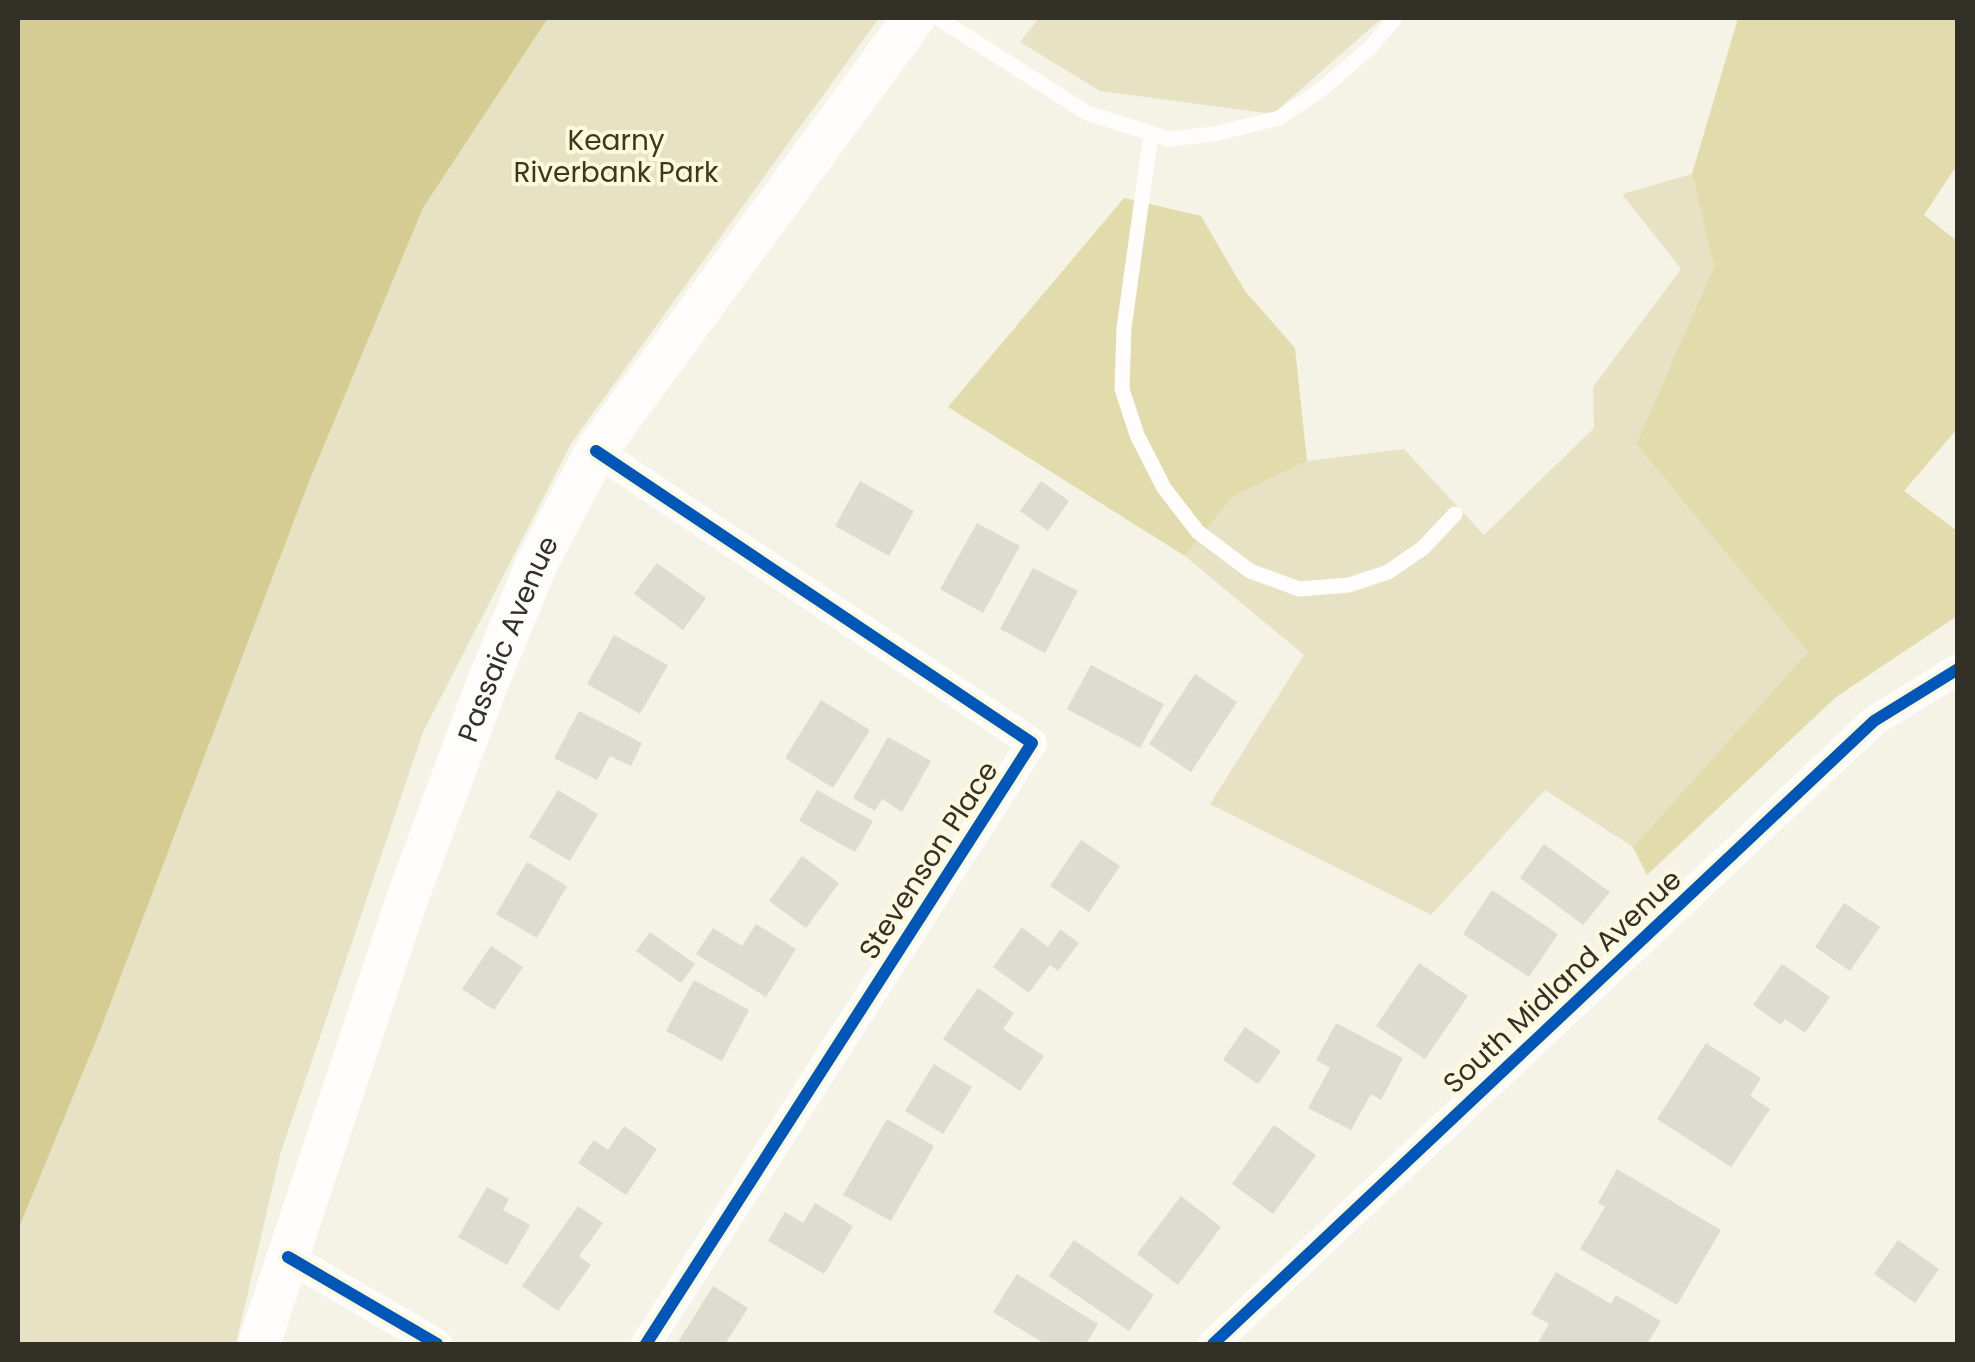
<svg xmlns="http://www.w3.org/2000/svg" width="1975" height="1362" font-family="Poppins,sans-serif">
<rect width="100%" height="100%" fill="#f5f3e5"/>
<g fill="#e6e2c3">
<path d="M548 18H879L572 442 423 732 280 1155 236 1344H18V1230L100 1031 308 484 423 208Z"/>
<path d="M1039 18H1382L1273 114 1100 91 1020 42Z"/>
<path d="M1692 174 1714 267 1636 444 1808 652 1633 847 1545 790 1431 915 1210 804 1304 655 1185 556 1232 497 1307 461 1404 449 1484 535 1594 428 1593 387 1681 269 1622 194Z"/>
</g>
<g fill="#e2dbab">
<path d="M1738 18H1957V165L1924 215 1957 241V429L1904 491 1957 531V616L1836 697 1647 875 1633 847 1808 652 1636 444 1714 267 1692 174Z"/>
<path d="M1124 198 1201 216 1245 291 1295 348 1307 461 1232 497 1185 556 948 407Z"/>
</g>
<path fill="#d4cc93" d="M18 18H548L423 208 308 484 100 1031 18 1230Z"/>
<g fill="#dedcd1">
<path d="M860 481 914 511 889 556 835 526Z"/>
<path d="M1041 481 1069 501 1048 531 1020 511Z"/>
<path d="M977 523 1020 546 983 613 940 589Z"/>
<path d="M657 563 706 598 683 630 634 594Z"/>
<path d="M1033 568 1078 591 1045 653 1000 629Z"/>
<path d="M614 635 668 665 640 714 587 684Z"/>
<path d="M1091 665 1164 704 1140 748 1067 709Z"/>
<path d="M1195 674 1237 702 1191 772 1149 744Z"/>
<path d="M821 700 870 730 833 788 785 758Z"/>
<path d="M579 711 642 743 631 766 610 756 597 780 554 758Z"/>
<path d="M888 737 931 761 902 812 882 799 875 811 853 798Z"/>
<path d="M558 790 598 814 570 861 529 837Z"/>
<path d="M817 790 873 821 855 852 799 821Z"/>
<path d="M1081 840 1120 866 1089 912 1050 886Z"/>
<path d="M1544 844 1610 892 1583 925 1520 878Z"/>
<path d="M802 856 839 883 806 928 769 901Z"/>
<path d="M527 862 567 886 537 938 496 914Z"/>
<path d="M1492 890 1558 934 1529 977 1463 934Z"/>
<path d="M1844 903 1880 927 1850 971 1815 947Z"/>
<path d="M756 924 796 949 766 997 696 954 713 928 742 946Z"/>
<path d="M1022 927 1048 947 1060 929 1079 943 1058 971 1050 965 1029 993 993 967Z"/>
<path d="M650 932 695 964 681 983 636 951Z"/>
<path d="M491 946 523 967 494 1010 462 989Z"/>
<path d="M1419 963 1468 996 1425 1059 1376 1026Z"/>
<path d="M1782 964 1830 997 1805 1033 1785 1019 1781 1025 1753 1005Z"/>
<path d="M694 980 749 1010 722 1061 666 1031Z"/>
<path d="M978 988 1014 1013 1003 1029 1044 1056 1020 1091 943 1039Z"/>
<path d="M1336 1023 1403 1058 1381 1100 1371 1094 1351 1130 1308 1108 1330 1068 1316 1060Z"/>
<path d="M1245 1027 1281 1051 1258 1084 1223 1060Z"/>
<path d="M1706 1043 1761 1078 1750 1096 1770 1109 1731 1167 1657 1119Z"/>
<path d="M934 1064 972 1087 943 1134 905 1111Z"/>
<path d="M887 1119 934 1146 891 1221 843 1195Z"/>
<path d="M1274 1125 1316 1155 1273 1214 1232 1184Z"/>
<path d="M624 1126 657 1149 626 1195 578 1163 594 1140 608 1150Z"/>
<path d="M1617 1169 1721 1230 1677 1305 1580 1249 1605 1207 1598 1203Z"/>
<path d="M487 1187 509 1199 503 1210 530 1225 507 1265 458 1237Z"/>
<path d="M1181 1196 1221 1227 1178 1285 1137 1254Z"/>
<path d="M815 1203 853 1226 824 1274 768 1241 785 1212 803 1223Z"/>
<path d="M578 1206 603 1223 579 1256 591 1265 558 1311 522 1286Z"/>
<path d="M1074 1240 1154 1295 1129 1331 1049 1276Z"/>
<path d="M1898 1240 1939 1269 1915 1303 1874 1274Z"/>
<path d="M1556 1272 1611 1304 1616 1295 1661 1321 1647 1344H1537L1549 1324 1531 1314Z"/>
<path d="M1017 1274 1098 1324 1086 1344H1045L993 1312Z"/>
<path d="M713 1286 748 1308 725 1344H677Z"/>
</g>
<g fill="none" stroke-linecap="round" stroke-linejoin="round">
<g stroke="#fefdfb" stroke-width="15">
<path d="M938 18 1087 113 1169 139 1214 134 1279 118 1318 92 1370 48 1395 18"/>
<path d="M1151 134 1124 328 1122 389 1137 435 1164 488 1198 532 1250 571 1299 589 1349 585 1388 572 1423 548 1455 514"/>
</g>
<g stroke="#fefdfb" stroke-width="30">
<path d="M596 451 1032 743 646 1344"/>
<path d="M288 1257 437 1344"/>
<path d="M1213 1344 1874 721 1958 669"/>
</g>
<path stroke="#fefdfb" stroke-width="42" id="s1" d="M259 1344 407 899 488 682 537 563 596 451 914 18"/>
<g stroke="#fcf9de" stroke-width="19">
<g id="cycleway">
<path d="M596 451 1032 743 646 1344"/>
<path d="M288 1257 437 1344"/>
<path d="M1213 1344 1874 721 1958 669"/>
</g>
</g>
<use href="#cycleway" stroke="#0057b8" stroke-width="12"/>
</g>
<g text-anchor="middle" stroke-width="8" stroke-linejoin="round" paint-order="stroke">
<g font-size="28" fill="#3e3a18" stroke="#fcf9de">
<text x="616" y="150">Kearny<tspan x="616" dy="32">Riverbank Park</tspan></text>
</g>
<g font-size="28" fill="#333127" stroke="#fcf9de">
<text dy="10" stroke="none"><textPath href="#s1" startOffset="748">Passaic Avenue</textPath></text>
<text transform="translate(928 860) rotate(-57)" y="10">Stevenson Place</text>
<text transform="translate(1562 981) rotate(-43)" y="10">South Midland Avenue</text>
</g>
</g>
<rect width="1975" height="1362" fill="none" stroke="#333127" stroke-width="40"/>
</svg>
